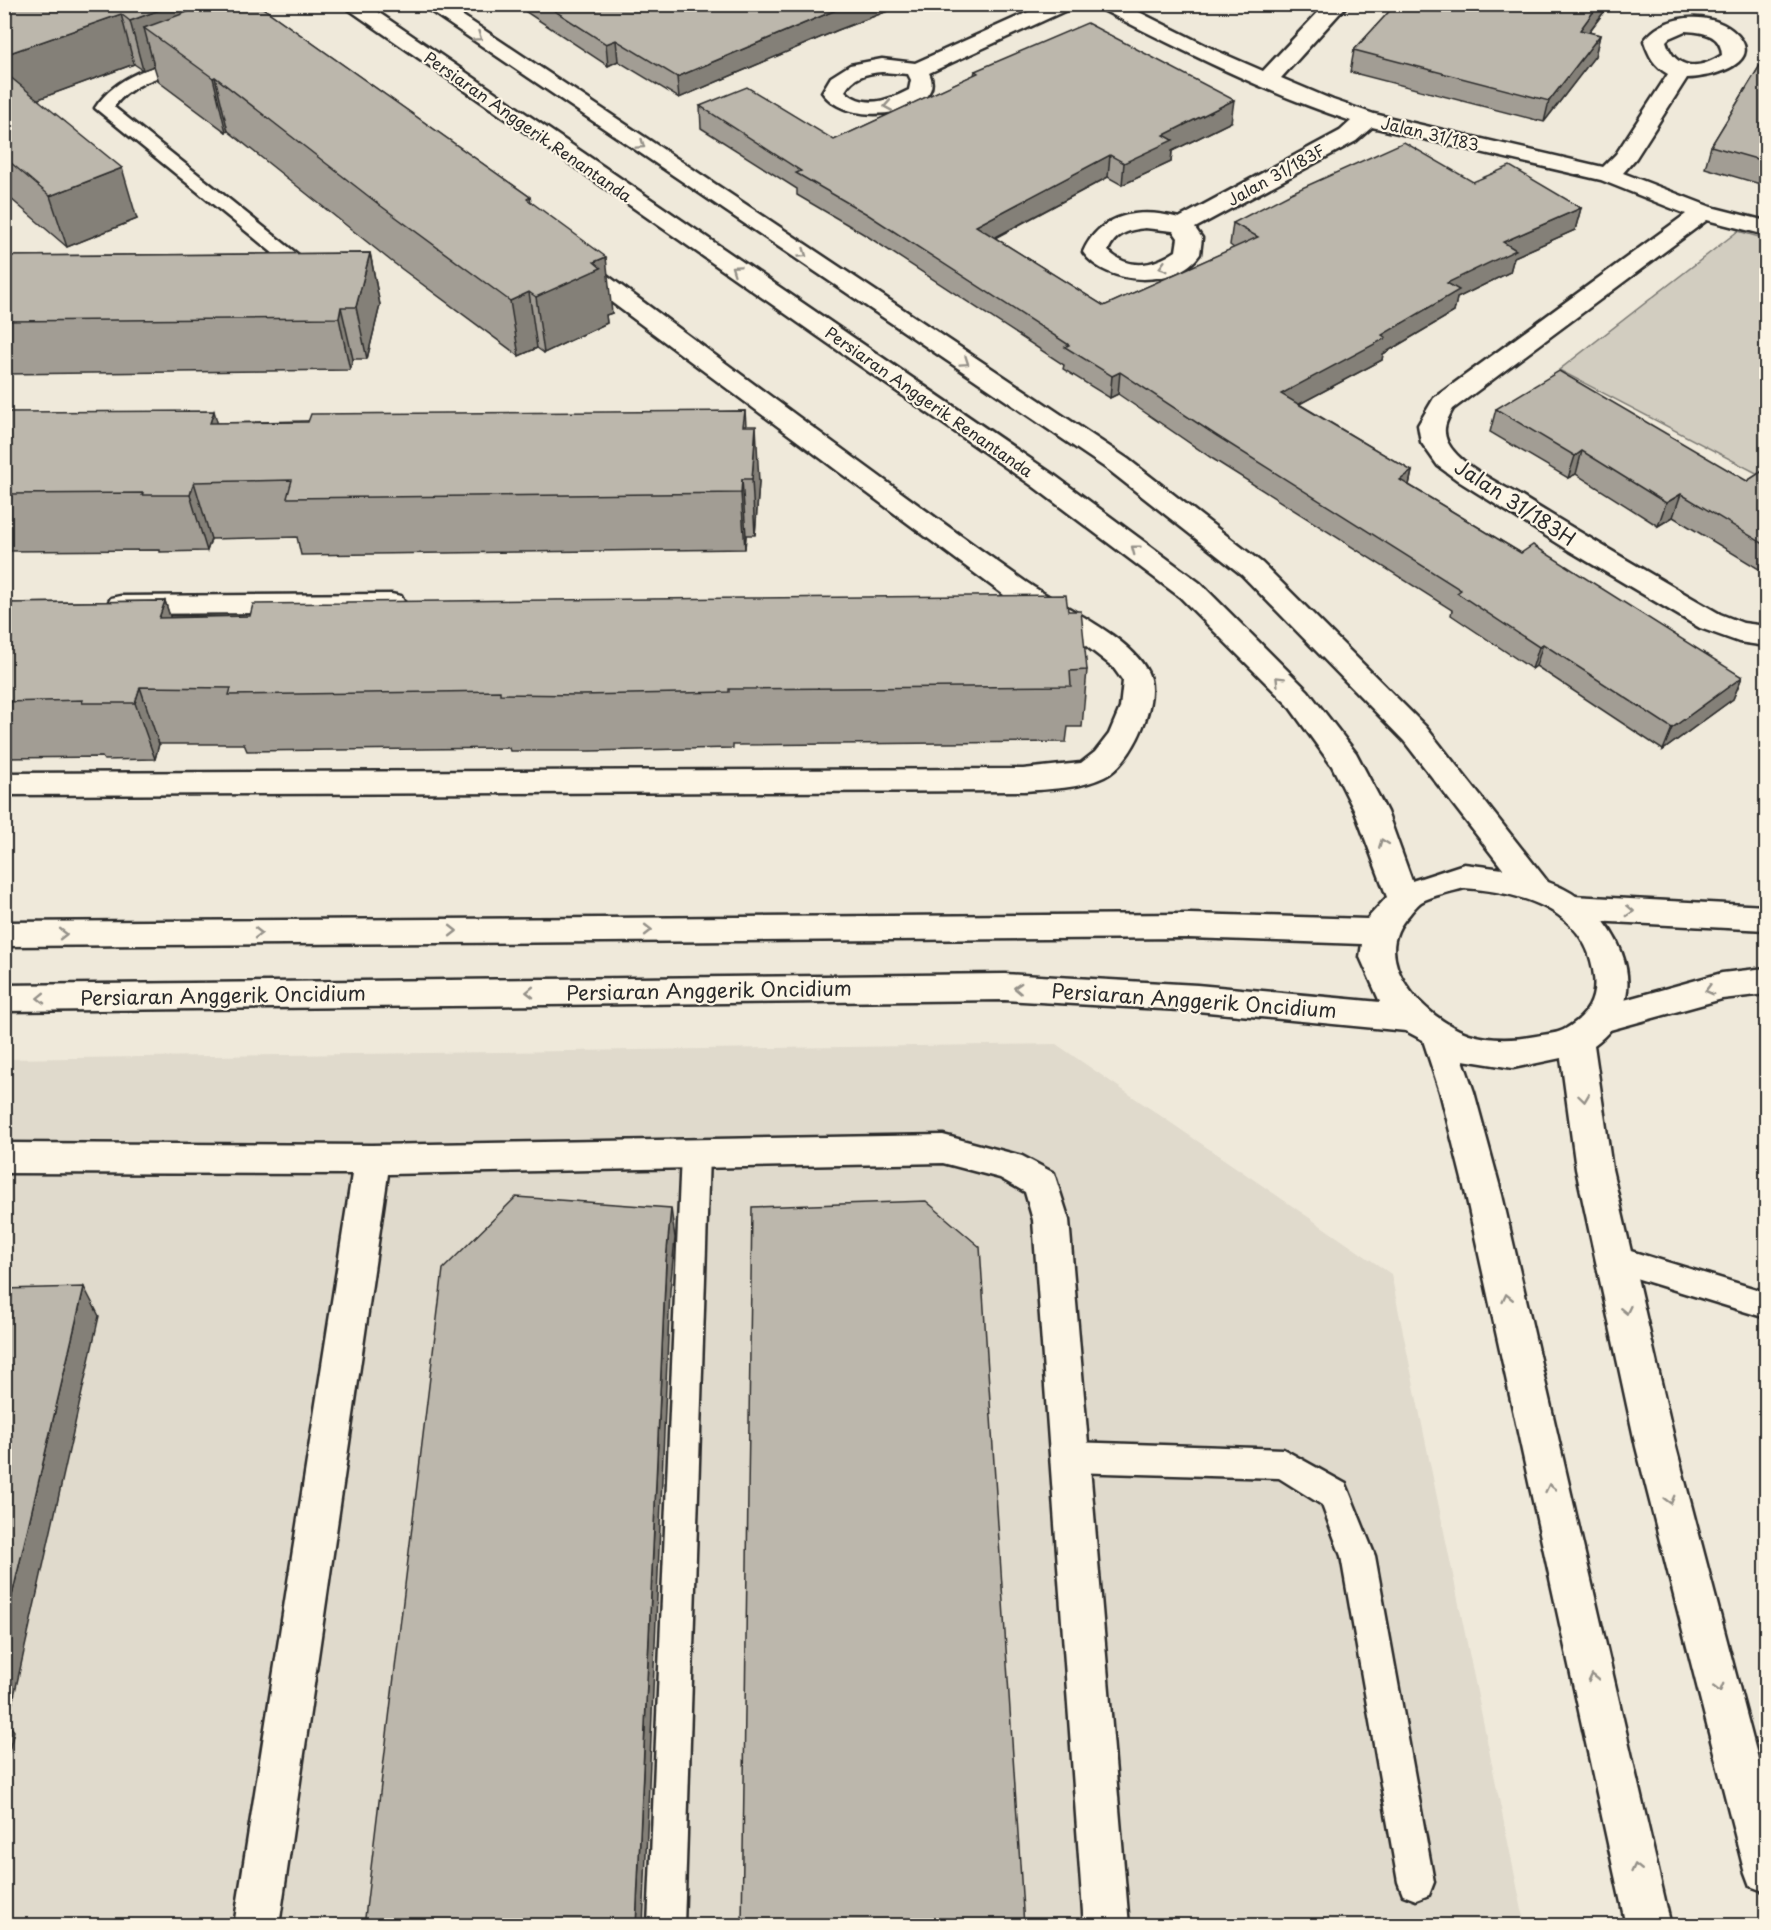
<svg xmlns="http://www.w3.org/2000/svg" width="1771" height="1930" font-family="'Playpen Sans',sans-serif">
<rect width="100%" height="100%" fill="#efe9da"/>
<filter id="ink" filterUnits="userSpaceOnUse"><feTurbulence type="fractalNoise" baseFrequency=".0167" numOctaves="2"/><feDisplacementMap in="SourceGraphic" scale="12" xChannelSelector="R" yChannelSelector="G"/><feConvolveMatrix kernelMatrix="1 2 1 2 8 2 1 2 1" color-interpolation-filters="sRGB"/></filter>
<g filter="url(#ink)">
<path fill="#e0dacc" d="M1056 1044 1391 1274 1525 1925H5L4 1059Z"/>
<path fill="#d2cdc0" stroke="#7e7c76" stroke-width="1.5" d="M1738 231 1766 239V478L1559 370Z"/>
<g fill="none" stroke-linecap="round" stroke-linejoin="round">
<g stroke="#2b2b2b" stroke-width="5">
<g id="service">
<path d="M190 56 196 57 199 61 196 65C169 75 131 81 114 107L321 273 324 277 321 281H307L95 108C116 76 154 65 190 56Z"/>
<path d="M695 1142 705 1146 709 1154 684 1926H648L681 1154 685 1146Z"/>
<path d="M1614 1246 1766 1292V1318L1603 1268 1599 1259 1603 1250Z"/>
<path d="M1070 1442 1283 1449 1346 1484 1375 1556 1434 1882 1429 1895 1416 1900 1403 1895 1398 1882 1341 1556 1322 1505 1279 1478 1070 1472 1059 1467 1054 1457 1059 1447Z"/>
</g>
</g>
<g stroke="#2b2b2b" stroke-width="5">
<g id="minor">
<path d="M1046 4H1074L1071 8 929 73C949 112 850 132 822 92L831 77 850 65 882 59 915 63ZM882 72 908 74 911 80 909 90C888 101 864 109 845 91 853 77 866 73 882 72Z"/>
<path d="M1096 4H1123L1217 51 1263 71 1326 4H1348L1281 78 1333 100 1374 114 1603 167 1616 154 1668 74C1654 66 1649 56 1644 41 1662 15 1707 10 1732 30 1771 62 1711 78 1687 78L1636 158 1623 173 1711 207 1766 221V235L1707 220 1453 409C1447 420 1441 429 1448 443 1459 465 1501 484 1522 497 1587 537 1654 576 1720 614L1743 623 1766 626V646L1739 642 1700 628 1570 551 1460 482 1438 466 1421 442 1418 425 1434 398 1686 214 1601 180 1372 127 1356 141 1195 228 1202 238 1200 254C1176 289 1106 286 1083 252 1101 212 1141 208 1179 218L1340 131 1351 121C1264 92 1181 50 1099 8ZM1685 31C1703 32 1721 34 1722 55 1699 70 1675 71 1666 41L1669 38ZM1145 228 1173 231 1178 238 1176 251C1154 266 1129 271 1108 251 1115 234 1128 230 1145 228Z"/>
<path d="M572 254 581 256C728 364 874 475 1023 580 1056 604 1129 635 1147 671 1162 699 1132 764 1104 777 1079 789 1050 789 1023 791L4 795V773L1023 769 1081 763 1095 752 1109 734 1120 708 1123 681 1113 667 1085 645 1004 595 563 266 560 261 563 256Z"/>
<path d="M391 594 401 596 405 603 401 610 391 612 121 614 111 612 107 605 111 598 121 596Z"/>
<path d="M943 1135 1022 1156 1054 1173 1069 1220 1129 1926H1084L1033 1220 1025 1192 1000 1178 943 1163 388 1174 279 1926H234L352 1174 4 1173V1143L372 1145Z"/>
</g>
</g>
<g stroke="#2b2b2b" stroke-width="5">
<g id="tertiary">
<path d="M1572 896 1766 906V930L1572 920 1561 917 1556 908 1561 899Z"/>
<path d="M1766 968V994L1722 999 1599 1033 1587 1029 1582 1020 1587 1011 1599 1007 1722 973Z"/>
</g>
</g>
<g stroke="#2b2b2b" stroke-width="5">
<path id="secondary" d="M341 4H366L1054 475 1200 583 1308 691 1356 753 1387 812 1412 881 1464 864 1503 869 1404 741 1242 575 1110 471 420 4H445L1128 459 1262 563 1426 727 1548 882C1616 905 1662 995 1594 1045L1612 1169 1676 1447 1766 1789V1892L1750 1886 1744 1870 1636 1447 1576 1169 1561 1058 1513 1068 1463 1060 1474 1092 1502 1195 1671 1926H1626L1466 1195 1440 1092 1423 1040 1406 1031 1197 1011 1005 1000 4 1011V985L1005 974 1197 985 1380 1002 1360 957 1362 944 1189 938 4 946V922L1189 914 1367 919 1387 897 1355 812 1332 766 1288 705 1180 597 1034 487ZM1464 888C1521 892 1587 910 1594 976 1597 1000 1587 1016 1567 1028 1558 1034 1546 1034 1536 1036 1514 1040 1491 1041 1469 1034 1425 1019 1366 959 1409 915 1412 911 1417 905 1421 902 1433 895 1451 892 1464 888Z"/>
</g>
<use href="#service" fill="#fcf5e5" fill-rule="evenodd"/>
<use href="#minor" fill="#fcf5e5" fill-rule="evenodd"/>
<use href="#tertiary" fill="#fcf5e5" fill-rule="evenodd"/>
<use href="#secondary" fill="#fcf5e5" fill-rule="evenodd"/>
</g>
<g fill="#a29d94" stroke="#2b2b2b" stroke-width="1.5">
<path d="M4 4H257L530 197 531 202 612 313 606 315 607 323 544 353 537 348 519 356 391 261 228 131 226 132 159 82 154 66 143 70 134 64 38 99 137 219 67 247 4 193Z"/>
<path d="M514 4H906L838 30 679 98 618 61 608 66Z"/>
<path d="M1396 4H1610L1589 32 1600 35 1595 56 1544 122 1350 72 1354 50Z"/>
<path d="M1767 54V186L1705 168 1711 146Z"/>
<path d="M975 71 1231 122 1172 151 1171 162 1122 185 1108 177 995 238 1104 306 1234 248 1230 245 1233 223 1473 182 1581 208 1575 230 1514 257 1510 272 1457 298 1454 312 1383 354 1382 360 1299 404 1412 471 1409 485 1521 553 1742 677 1733 699 1663 750 1536 666 1532 669 1451 615 1452 610 1213 459 1118 394 1110 398 1063 369 1064 365 867 236 797 195V189L701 128 700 106 834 140 974 75Z"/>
<path d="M370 253 380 305 367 359H353L350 370 4 374V256Z"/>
<path d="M1496 409 1747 481 1767 472V574L1673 517 1658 526 1576 474 1568 478 1490 432Z"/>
<path d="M745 411 746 426 759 482 755 535H746L745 549 301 555 297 537 211 539 207 551 160 552V550L4 551V412L218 423Z"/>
<path d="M165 601 170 617 1068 611 1087 670 1082 727H1068L1066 742 733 745V748L589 751H510L509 748 247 751 244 744H159L155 759 104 760 102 757 4 758V603Z"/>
</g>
<g fill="#848078" stroke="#2b2b2b" stroke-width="1.5">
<path d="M175 4H225L144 28 154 66 143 70 130 21Z"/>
<path d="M850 4H906L838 30 679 98 677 77Z"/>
<path d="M1599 4H1610L1574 51 1580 30Z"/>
<path d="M121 14 134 64 6 111 4 105V55Z"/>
<path d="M1600 35 1595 56 1544 122 1549 101Z"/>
<path d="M616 40 618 61 608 66 606 44Z"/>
<path d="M215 77 228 131 226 132 213 78Z"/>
<path d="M1234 100 1231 122 1172 151 1171 162 1122 185 1124 163 1164 135Z"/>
<path d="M1110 155 1108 177 975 248 976 226Z"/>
<path d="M122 168 137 219 67 247 50 196Z"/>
<path d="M1581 208 1575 230 1514 257 1510 272 1457 298 1454 312 1383 354 1382 360 1277 416 1281 394 1382 335 1447 283 1503 242Z"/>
<path d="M370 253 380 305 367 359 356 307Z"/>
<path d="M606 257 612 313 606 315 607 323 544 353 536 297 594 262Z"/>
<path d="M529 292 537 348 519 356 510 301Z"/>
<path d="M341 307 353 359 350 370 339 318Z"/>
<path d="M1120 372 1118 394 1110 398 1112 376Z"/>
<path d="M214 411 230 467 210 423Z"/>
<path d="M756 426 759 482 755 535 752 479Z"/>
<path d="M1582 451 1576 474 1568 478 1575 456Z"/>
<path d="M1412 471 1407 494 1400 480Z"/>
<path d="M742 479 746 535 745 549 741 493Z"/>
<path d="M194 482 211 539 207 551 190 495Z"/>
<path d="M1681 494 1673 517 1658 526 1666 503Z"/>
<path d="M165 601 183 657 159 618Z"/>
<path d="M1543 644 1536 666 1532 669 1539 647Z"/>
<path d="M1742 677 1733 699 1663 750 1672 728Z"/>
<path d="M140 687 159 744 155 759 135 703Z"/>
<path d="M671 1208 675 1238 670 1291 643 1926H636L666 1261Z"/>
<path d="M84 1287 99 1316 8 1723 14 1731 4 1772V1630Z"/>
</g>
<g fill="#bcb7ac" stroke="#2b2b2b" stroke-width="1.5">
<path d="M4 4H175L130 21 121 14 4 55Z"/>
<path d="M209 4H257L530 197 527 199 606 257 594 262 601 268 536 297 529 292 510 301 381 206 215 77 213 78 144 28Z"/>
<path d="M544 4H850L677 77 616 40 606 44Z"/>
<path d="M1396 4H1599L1580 30 1600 35 1549 101 1354 50Z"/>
<path d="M1087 23 1234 100 1164 135 1173 140 1124 163 1110 155 976 226 1104 306 1258 237 1233 223 1291 193 1404 142 1473 182 1510 166 1581 208 1503 242 1516 250 1447 283 1459 290 1382 335 1386 338 1281 394 1412 471 1400 480 1521 553 1533 545 1742 677 1672 728 1543 644 1539 647 1457 593 1461 590 1217 436 1120 372 1112 376 1065 347 1069 345 867 214 796 173 801 171 700 106 747 87 834 140 978 73 975 71Z"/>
<path d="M1767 54V162L1711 146Z"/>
<path d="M4 72 122 168 50 196 4 157Z"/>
<path d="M370 253 356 307H341L339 318 4 321V256Z"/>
<path d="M1559 371 1747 481 1764 470 1767 472V546L1681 494 1666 503 1582 451 1575 456 1496 409Z"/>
<path d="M214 411 210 423 308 422 311 414 745 411 743 426H756L752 479H742L741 493 287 498 292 480 194 482 190 495H142L143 493 4 494V412Z"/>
<path d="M1066 595 1068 611H1081L1087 670 1070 671 1071 686 729 689V692L581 695 500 694V691L229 695 231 688 140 687 135 703H82L83 700 4 702V603L165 601 159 618 250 616 253 604 346 603V602Z"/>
<path d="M516 1197 671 1208 666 1261 636 1926H364L443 1269Z"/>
<path d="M926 1201 980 1247 1024 1926H742L752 1207Z"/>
<path d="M84 1287 4 1630V1289Z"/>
</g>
<defs><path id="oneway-chevron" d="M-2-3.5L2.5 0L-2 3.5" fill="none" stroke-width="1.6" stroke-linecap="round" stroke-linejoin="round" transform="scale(1.5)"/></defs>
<g stroke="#949088">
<use href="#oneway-chevron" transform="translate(478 37) rotate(34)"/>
<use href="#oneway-chevron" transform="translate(888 106) rotate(170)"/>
<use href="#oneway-chevron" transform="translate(641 145) rotate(34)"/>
<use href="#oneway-chevron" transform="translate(803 254) rotate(34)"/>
<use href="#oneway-chevron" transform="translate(1163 267) rotate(164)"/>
<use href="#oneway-chevron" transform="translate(735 269) rotate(-145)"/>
<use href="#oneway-chevron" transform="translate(965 362) rotate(34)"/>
<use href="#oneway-chevron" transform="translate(1135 549) rotate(-143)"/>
<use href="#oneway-chevron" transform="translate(1279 680) rotate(-135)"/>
<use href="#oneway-chevron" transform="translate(1383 843) rotate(-111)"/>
<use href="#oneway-chevron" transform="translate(1630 911) rotate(3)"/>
<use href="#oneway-chevron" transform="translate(648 930)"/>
<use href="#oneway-chevron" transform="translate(453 931)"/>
<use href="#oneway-chevron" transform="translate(258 933)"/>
<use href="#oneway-chevron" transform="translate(63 934)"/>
<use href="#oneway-chevron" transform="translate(1018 988) rotate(-177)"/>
<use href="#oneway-chevron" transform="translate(1709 990) rotate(165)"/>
<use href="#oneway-chevron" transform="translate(530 992) rotate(179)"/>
<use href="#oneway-chevron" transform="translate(41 998) rotate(179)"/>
<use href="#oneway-chevron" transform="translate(1584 1098) rotate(82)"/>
<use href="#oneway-chevron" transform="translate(1507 1298) rotate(-103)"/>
<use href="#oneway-chevron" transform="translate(1626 1310) rotate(78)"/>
<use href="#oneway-chevron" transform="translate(1550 1488) rotate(-103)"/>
<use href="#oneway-chevron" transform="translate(1670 1500) rotate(75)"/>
<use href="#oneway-chevron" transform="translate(1593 1678) rotate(-103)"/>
<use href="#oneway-chevron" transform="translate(1719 1688) rotate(75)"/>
<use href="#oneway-chevron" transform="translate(1636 1868) rotate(-103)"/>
</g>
</g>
<g text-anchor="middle" stroke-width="4.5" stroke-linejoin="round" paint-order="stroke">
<g font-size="16" fill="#2b2b2b" stroke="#fcf5e5">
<text transform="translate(528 127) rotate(35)" y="6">Persiaran Anggerik Renantanda</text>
<text transform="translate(1430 134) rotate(13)" y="6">Jalan 31/183</text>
<text transform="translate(1276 175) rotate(-29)" y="6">Jalan 31/183F</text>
<text transform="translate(929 402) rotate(35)" y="6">Persiaran Anggerik Renantanda</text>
</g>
<g font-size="20" fill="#2b2b2b" stroke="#fcf5e5">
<text transform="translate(1515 503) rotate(33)" y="7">Jalan 31/183H</text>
<text transform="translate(709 991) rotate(-1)" y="7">Persiaran Anggerik Oncidium</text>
<text transform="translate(223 996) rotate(-1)" y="7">Persiaran Anggerik Oncidium</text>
<text transform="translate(1194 1001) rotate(4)" y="7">Persiaran Anggerik Oncidium</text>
</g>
</g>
<rect width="1771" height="1930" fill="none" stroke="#fcf5e5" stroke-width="24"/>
<rect x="12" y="12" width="1747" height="1906" fill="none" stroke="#2b2b2b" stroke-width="2" filter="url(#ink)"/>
</svg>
